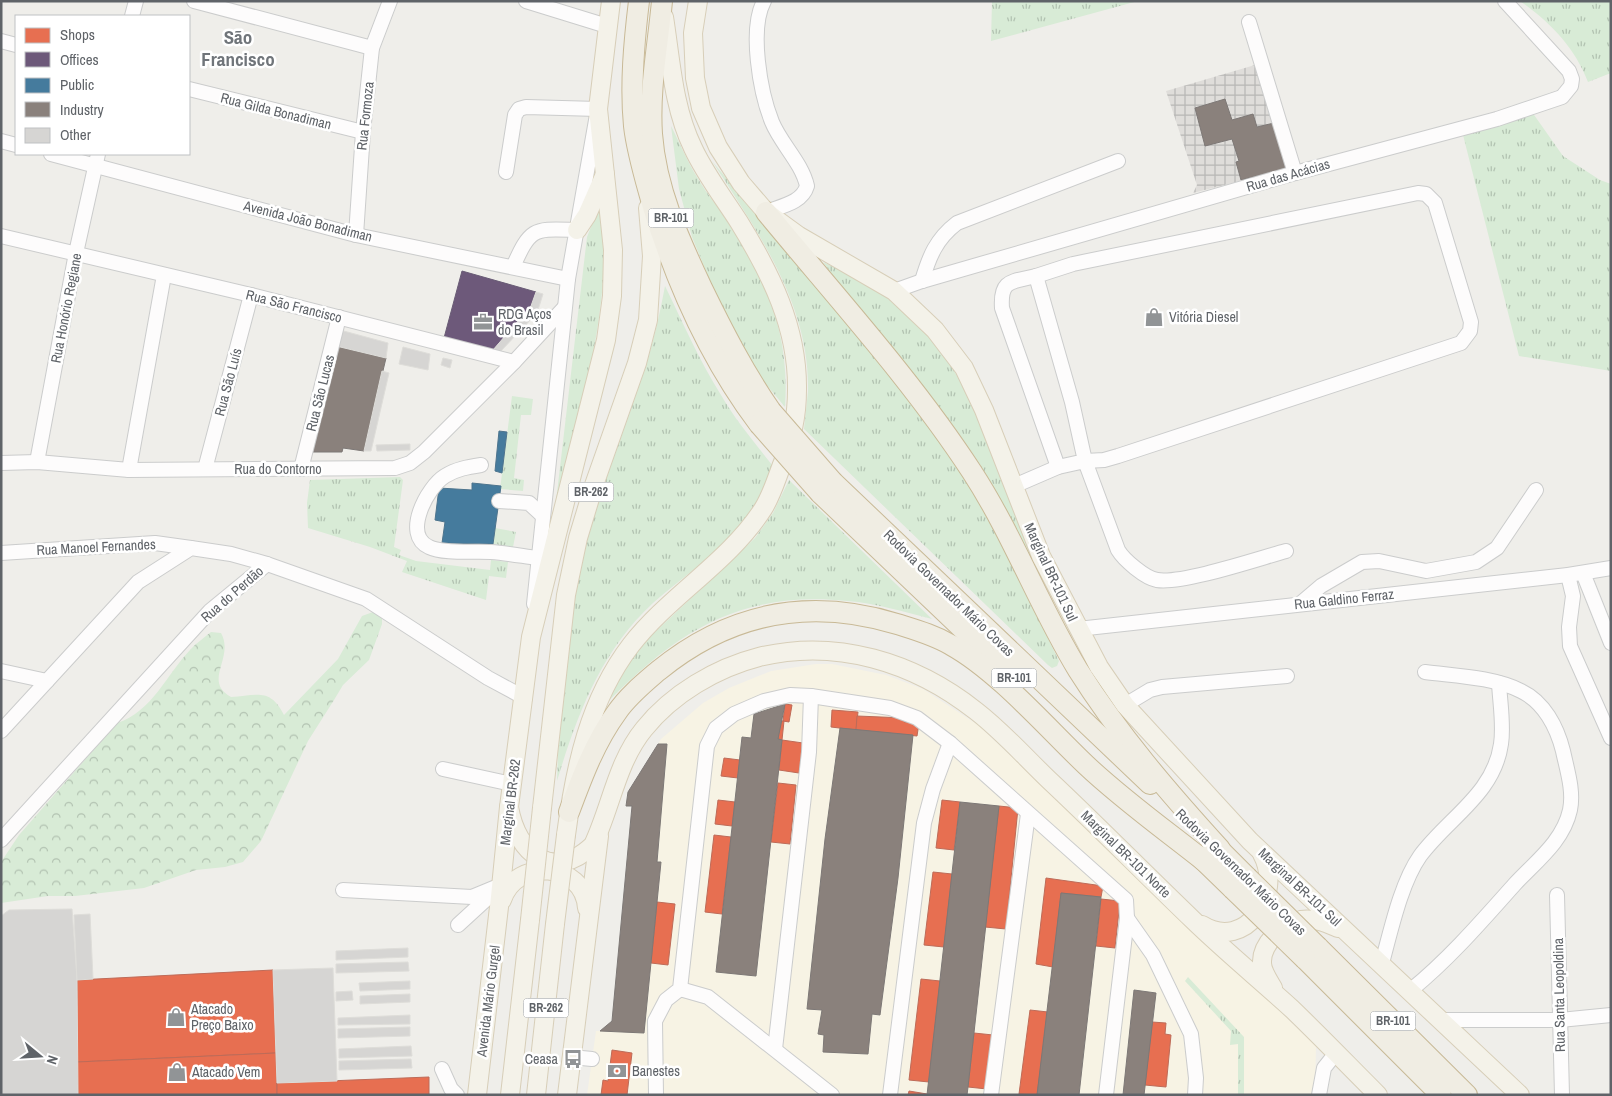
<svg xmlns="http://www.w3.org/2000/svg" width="1612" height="1096" font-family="'Archivo Narrow',sans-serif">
<defs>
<pattern id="industrial-grid" width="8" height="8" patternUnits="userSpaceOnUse" patternTransform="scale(1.25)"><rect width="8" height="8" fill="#dfddda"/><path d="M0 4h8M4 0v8" fill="none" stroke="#b8b7b5"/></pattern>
<pattern id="grass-tufts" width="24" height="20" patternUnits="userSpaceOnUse" patternTransform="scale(1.25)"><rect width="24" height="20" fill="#d8ebd6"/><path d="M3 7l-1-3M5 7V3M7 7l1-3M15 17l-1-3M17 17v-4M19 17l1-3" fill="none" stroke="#b2c2b1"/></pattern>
<pattern id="forest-crowns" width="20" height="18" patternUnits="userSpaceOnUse" patternTransform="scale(1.25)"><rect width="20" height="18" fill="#d8ebd6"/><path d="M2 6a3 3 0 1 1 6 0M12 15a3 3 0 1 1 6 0" fill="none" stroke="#b2c2b1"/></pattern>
</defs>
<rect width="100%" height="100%" fill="#efeeea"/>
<path fill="#f7f3e4" d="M816 664H832L886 675 923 689 978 725 1316 1046 1315 1095H587L596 1031H600L612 1021 632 806H626L628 792 661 739 703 703 729 688 771 671Z"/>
<path fill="url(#industrial-grid)" d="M1255 65 1290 168 1193 193 1197 185 1166 91Z"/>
<g fill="url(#grass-tufts)">
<path d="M992 1H1138L991 41Z"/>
<path d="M1520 1H1611V73L1588 82C1575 48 1550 22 1520 1Z"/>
<path d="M1532 112 1563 156 1600 180 1611 184V371L1519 356 1463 135Z"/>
<path d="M671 126C680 143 687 161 697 177 707 195 721 210 733 227 769 281 790 341 785 407L759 376 715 293 692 237 679 189Z"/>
<path d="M712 161 927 419 965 477 1000 540 1059 661 1057 666 1052 668 1048 665 804 429C805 416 807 403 808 391 810 304 757 231 712 161Z"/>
<path d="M603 196C613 303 582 407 555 510L587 237Z"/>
<path d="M823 262C863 281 903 300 931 336 964 379 983 429 1002 478 1019 521 1036 565 1053 608 1030 561 1008 511 981 466 935 393 873 332 823 262Z"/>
<path d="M665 286C683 323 699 360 721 395 736 421 755 443 773 466 768 478 764 493 757 504 732 545 688 572 653 603 601 651 577 715 557 781 560 683 572 582 601 489 614 448 631 408 645 367 654 340 660 313 665 286Z"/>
<path d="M512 396 533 399 531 415H521L514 478 524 480 523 491 500 489Z"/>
<path d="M400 477 403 480 394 547 401 550 399 555 416 561 490 570 491 560 508 562 506 578 489 576 486 600 402 572 407 561 370 547 308 528 307 503 310 480Z"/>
<path d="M789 480 932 619C904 612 876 603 847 601 738 590 673 634 601 709L636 650 755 538 773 513Z"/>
<path d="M495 528 516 532 513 547 493 544Z"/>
<path d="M1188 977 1244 1037V1095H1238V1044L1230 1045 1231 1031 1185 981Z"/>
</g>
<path fill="url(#forest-crowns)" d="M373 612H382V624L369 660 343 685 334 700 308 741 261 841 243 862 225 867 196 870 144 888 75 896H48L1 903V862L19 835 117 723C152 712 167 674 190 650 196 643 204 638 211 632L221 633C235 658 202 681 231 697 256 696 270 687 284 715L338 659 362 616Z"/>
<g fill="#e76f51" stroke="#be6b58">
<path d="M785 704 792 705 789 722 783 721Z"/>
<path d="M832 710 858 712 856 730 831 727Z"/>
<path d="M857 716 905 718 904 722 919 723 917 736 856 730Z"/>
<path d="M780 721H784L782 740 778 739Z"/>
<path d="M782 740 803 743 799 773 779 770Z"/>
<path d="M724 758 740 760 738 778 721 776Z"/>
<path d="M778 783 796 785 790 844 771 842Z"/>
<path d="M718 800 735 802 732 826 715 824Z"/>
<path d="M942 800 960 802 954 850 936 848Z"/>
<path d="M999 806 1018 808 1006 929 985 927Z"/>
<path d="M714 835 731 837 722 914 705 912Z"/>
<path d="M933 872 952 874 944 947 924 945Z"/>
<path d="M1046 878 1103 886 1101 897 1061 893 1053 967 1036 964Z"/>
<path d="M1101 899 1120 901 1115 948 1096 946Z"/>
<path d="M657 902 675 904 668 965 651 963Z"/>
<path d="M273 970 276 1053 77 1062V980Z"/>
<path d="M921 979 940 981 929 1082 909 1080Z"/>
<path d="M1030 1010 1048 1012 1037 1095 1019 1094Z"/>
<path d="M1152 1022 1166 1023 1165 1034 1171 1035 1166 1087 1145 1085Z"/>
<path d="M974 1033 993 1035 987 1089 968 1087Z"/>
<path d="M612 1050 632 1053 627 1095H601L603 1080 608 1081Z"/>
<path d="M276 1053 277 1095H78L77 1062Z"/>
<path d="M429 1077V1095H277V1083Z"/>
<path d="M909 1091 927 1094V1095H908Z"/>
</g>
<path fill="#6d597a" stroke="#695c75" d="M462 271 536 292 531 306 493 350 444 338Z"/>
<g fill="#457b9d" stroke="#4d748d">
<path d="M499 431 507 432 502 473 495 471Z"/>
<path d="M472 483 501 486 493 544 442 543 445 522 435 520 439 488 472 490Z"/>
</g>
<g fill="#8a817c" stroke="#7d7876">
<path d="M1225 99 1232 120 1253 114 1257 127 1274 123 1290 168 1241 180 1236 162 1239 161 1232 139 1205 146 1195 108Z"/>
<path d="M336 346 386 358 364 451 343 448 342 452H313Z"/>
<path d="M785 704 778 739 782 740 756 976 716 972 742 737 751 738 754 714Z"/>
<path d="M840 728 913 735 898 878 880 1015 872 1014 868 1054 823 1052 824 1035 818 1034 822 1010 807 1009 825 839Z"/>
<path d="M658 744H667L657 862H661L644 1033 600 1031 612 1021 632 806H626L628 792Z"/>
<path d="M960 802 999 806 968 1087 967 1095H927Z"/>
<path d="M1061 893 1101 897 1079 1095H1037Z"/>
<path d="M1134 990 1156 993 1144 1095H1123Z"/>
</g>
<g fill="#d6d5d3" stroke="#deddd9">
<path d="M536 292 543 294 537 313 500 352 493 350 531 306Z"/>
<path d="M340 330 388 343 386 358 336 346Z"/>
<path d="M403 347 430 354 428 370 399 364Z"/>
<path d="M443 358 452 360 450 368 441 365Z"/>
<path d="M382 371 389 373 371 451H364Z"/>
<path d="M410 444V450L377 451 376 445Z"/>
<path d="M72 909 77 980 78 1095H1V916L9 910Z"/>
<path d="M90 914 93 979 77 980 74 915Z"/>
<path d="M408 948V957L336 960V951Z"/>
<path d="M408 962 409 971 336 973V964Z"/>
<path d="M333 968 337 1081 277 1083 273 970Z"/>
<path d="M410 981V989L360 991 359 983Z"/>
<path d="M352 991 353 1000 336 1001V992Z"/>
<path d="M410 994V1002L360 1004V996Z"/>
<path d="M410 1015V1024L338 1025V1018Z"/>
<path d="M410 1027V1036L338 1038V1029Z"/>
<path d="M411 1046 412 1056 339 1058V1049Z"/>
<path d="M411 1059 412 1068 339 1070V1061Z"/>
</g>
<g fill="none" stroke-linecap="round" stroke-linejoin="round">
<g stroke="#cbcccc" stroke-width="16">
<g id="minor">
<path d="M194 1 372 48"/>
<path d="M526 1 607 26"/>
<path d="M764 1C749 29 760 92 772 122 781 144 802 163 807 186 802 203 781 206 766 212"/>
<path d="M132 16 136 1"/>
<path d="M1249 22 1295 173"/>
<path d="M1 41 16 45"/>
<path d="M189 89 363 132"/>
<path d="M1 141 16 145"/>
<path d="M51 154 356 235 568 279"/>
<path d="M506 172 515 115 519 109 526 107 598 109 568 279 534 604"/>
<path d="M356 235 363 132 372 48 390 1"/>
<path d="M1 236 251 295 514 362 564 308"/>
<path d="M513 267C531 226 534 229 577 230"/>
<path d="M1036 276C1012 282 1000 279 1002 308L1058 467"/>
<path d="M922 281C929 257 936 239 957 223L1118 161"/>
<path d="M894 291 922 281 1295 173 1497 119 1562 97 1571 86 1572 79 1569 71 1505 1"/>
<path d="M37 462 76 253 98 154"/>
<path d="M1 463 37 462 129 470 395 468 410 463 424 452 514 362"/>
<path d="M481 465C468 467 456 469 445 476 427 487 402 535 429 547 443 554 474 551 491 552 506 553 522 556 537 558"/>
<path d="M205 469 251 295"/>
<path d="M301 469 339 317"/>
<path d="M129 470 164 275"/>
<path d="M1014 486 1058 467 1085 461 1072 402 1036 276 1073 264 1418 193 1426 194 1435 203 1471 322 1470 331 1461 343 1118 456 1104 460 1085 461 1118 550C1124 560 1145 578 1157 580 1183 584 1257 559 1286 551"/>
<path d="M499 501 529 503 542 515"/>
<path d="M1 553 155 543 191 548"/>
<path d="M1583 573 1611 643"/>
<path d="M1568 575 1573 596 1569 627 1570 646 1611 738"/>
<path d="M1301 603 1321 586 1362 562 1379 561 1426 571 1476 562 1497 548 1536 490"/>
<path d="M1078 629 1568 575 1611 568"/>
<path d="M1 671 47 681"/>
<path d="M1125 705 1150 690 1162 687 1287 676"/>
<path d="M1 731 138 582 191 548 231 554 267 564 366 599 488 678 525 698"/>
<path d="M443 769 512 784"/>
<path d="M1 840 210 611 267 564"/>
<path d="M343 890 472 897 501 885"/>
<path d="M1557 895 1562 1095"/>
<path d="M1127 918 1153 955 1191 1034 1196 1078 1195 1095"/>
<path d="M458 925 494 892"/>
<path d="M1382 963C1391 930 1401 883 1420 856 1448 818 1494 794 1501 744 1504 725 1500 703 1499 683"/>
<path d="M680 989 708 997 832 1095"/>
<path d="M1411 990C1449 959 1481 922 1514 885 1535 862 1563 842 1570 810 1574 791 1567 770 1563 751 1557 727 1544 702 1521 691 1493 677 1456 676 1425 672"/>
<path d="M1442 1020H1560L1611 1015"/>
<path d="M775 1049 809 752 811 696"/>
<path d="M571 1057 592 1059"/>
<path d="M442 1069 451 1089 457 1095"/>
<path d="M656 1095 655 1021 666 1000 680 989 707 746 716 728 734 714 764 701 790 695 811 696 890 708 917 718 950 743 1126 900 1127 918 1106 1095"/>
<path d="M890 1095 924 823 933 789 950 743"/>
<path d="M991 1095 1028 814"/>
<path d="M1319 1095 1324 1068 1336 1053"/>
</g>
</g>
<g stroke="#d7ceb8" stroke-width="20">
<g id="major">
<path d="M698 1 693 33 695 78 701 108 718 147 741 183 766 212 799 236 894 291 935 330 964 368 984 410 1041 556 1099 667 1125 705 1250 841 1520 1095"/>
<path d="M577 230 587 215 605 174"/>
<path d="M509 807C517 854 553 883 593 845 611 807 617 762 644 729 672 694 716 668 759 657 836 638 914 662 976 711 1002 731 1025 757 1049 780 1098 826 1145 874 1193 920 1225 951 1259 979 1292 1009 1321 1037 1349 1066 1378 1095"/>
<path d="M542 808 566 595 578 538 594 485 637 363 648 320 652 256 648 208"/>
<path d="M566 835C575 767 589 700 631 645 670 595 729 562 763 509 772 495 777 477 783 462 792 436 797 417 797 390 798 328 771 274 739 222 723 197 705 174 693 148 673 107 671 61 664 17"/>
<path d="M502 900C516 857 584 862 587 908"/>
<path d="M1202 925C1246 952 1284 894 1262 854"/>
<path d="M1273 988C1269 981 1262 971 1262 963 1261 944 1283 923 1301 920 1315 918 1326 923 1338 928"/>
<path d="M477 1095 499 907 509 807 531 637 606 340 612 296 613 250 598 109 611 1"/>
<path d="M510 1095 530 920"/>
<path d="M536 1095 555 924"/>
<path d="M567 1095 599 836"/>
</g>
</g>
<g stroke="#c8b996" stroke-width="22">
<g id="highway">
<path d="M639 1C634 42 630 85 634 126 637 153 646 181 653 207 677 285 710 359 759 424"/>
<path d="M662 1C658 46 649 89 652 134 656 189 679 239 702 288 723 331 744 372 771 411"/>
<path d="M766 212C836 297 912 380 972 472 1013 535 1039 606 1078 670 1119 735 1169 793 1220 849"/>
<path d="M833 482 1150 784"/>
<path d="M820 493 1012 676"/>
<path d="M569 812C582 777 595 742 617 712 628 696 644 683 658 671 730 612 809 597 897 624 916 630 934 635 951 645 998 671 1047 728 1086 765 1124 801 1168 832 1208 864"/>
<path d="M1211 841 1247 877"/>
<path d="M1199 856 1233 889"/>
<path d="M1318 947 1467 1095"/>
<path d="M1305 959 1441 1095"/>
</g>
</g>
<use href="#minor" stroke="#fdfcfc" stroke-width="14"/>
<use href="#major" stroke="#f4f2e9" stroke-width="18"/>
<use href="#highway" stroke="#f0ede3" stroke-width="20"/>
<g stroke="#d7ceb8" stroke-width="20" stroke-linecap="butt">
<g id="major-bridge">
<path d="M530 920 542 808"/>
<path d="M555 924 566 835"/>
</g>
</g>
<g stroke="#c8b996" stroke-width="22" stroke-linecap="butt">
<g id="highway-bridge">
<path d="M771 411 833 482"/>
<path d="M759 424 820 493"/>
<path d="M1247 877 1318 947"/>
<path d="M1233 889 1305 959"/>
</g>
</g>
<use href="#major-bridge" stroke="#f4f2e9" stroke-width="18"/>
<use href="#highway-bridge" stroke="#f0ede3" stroke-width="20"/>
</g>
<defs>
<g id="shop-bare" transform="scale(1.5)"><path d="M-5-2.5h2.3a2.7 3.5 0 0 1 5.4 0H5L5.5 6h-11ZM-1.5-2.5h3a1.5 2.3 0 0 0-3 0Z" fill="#919496" stroke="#fff" stroke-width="2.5" paint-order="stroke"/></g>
<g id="office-bare" transform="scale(1.5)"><path d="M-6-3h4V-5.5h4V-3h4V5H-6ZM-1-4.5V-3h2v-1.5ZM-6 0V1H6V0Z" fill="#919496" stroke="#fff" stroke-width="2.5" paint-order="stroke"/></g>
<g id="bus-bare" transform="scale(1.5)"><path d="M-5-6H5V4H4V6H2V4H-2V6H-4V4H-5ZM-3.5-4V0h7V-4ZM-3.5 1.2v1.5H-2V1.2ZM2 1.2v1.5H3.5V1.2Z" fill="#919496" stroke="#fff" stroke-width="2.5" paint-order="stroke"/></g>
<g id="bank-bare" transform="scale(1.5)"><path d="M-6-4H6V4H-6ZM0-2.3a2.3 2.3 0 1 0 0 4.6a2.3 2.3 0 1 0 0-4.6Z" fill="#919496" stroke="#fff" stroke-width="2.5" paint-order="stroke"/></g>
</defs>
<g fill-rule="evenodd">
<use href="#shop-bare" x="1154" y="317"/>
<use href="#office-bare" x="483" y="322"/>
<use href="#shop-bare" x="176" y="1017"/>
<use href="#bus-bare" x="573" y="1059"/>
<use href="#bank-bare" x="617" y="1071"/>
<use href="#shop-bare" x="177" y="1072"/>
</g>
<g text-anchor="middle" stroke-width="5" stroke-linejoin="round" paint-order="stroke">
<g fill="#fff" stroke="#8f9295" stroke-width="1">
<rect x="648.5" y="208.5" width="45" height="19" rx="4"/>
<rect x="568.5" y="482.5" width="45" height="19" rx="4"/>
<rect x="991.5" y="668.5" width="45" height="19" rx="4"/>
<rect x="523.5" y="998.5" width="45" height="19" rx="4"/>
<rect x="1370.5" y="1011.5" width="45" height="19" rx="4"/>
</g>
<g font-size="12" font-weight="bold" fill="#5f6368">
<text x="671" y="222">BR-101</text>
<text x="591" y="496">BR-262</text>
<text x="1014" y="682">BR-101</text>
<text x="546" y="1012">BR-262</text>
<text x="1393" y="1025">BR-101</text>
</g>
<g font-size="14" fill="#5f6368" stroke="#fff">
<text transform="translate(276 111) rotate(14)" y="5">Rua Gilda Bonadiman</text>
<text transform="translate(365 116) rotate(-84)" y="5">Rua Formoza</text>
<text transform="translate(1288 175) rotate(-16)" y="5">Rua das Acácias</text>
<text transform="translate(308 221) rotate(14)" y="5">Avenida João Bonadiman</text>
<text transform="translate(294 306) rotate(14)" y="5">Rua São Francisco</text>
<text transform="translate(66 308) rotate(-79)" y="5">Rua Honório Regiane</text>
<text transform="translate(228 382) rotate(-75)" y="5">Rua São Luís</text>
<text transform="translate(320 393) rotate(-76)" y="5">Rua São Lucas</text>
<text x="278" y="474">Rua do Contorno</text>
<text transform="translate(96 547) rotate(-3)" y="5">Rua Manoel Fernandes</text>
<text transform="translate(1051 572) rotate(65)" y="5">Marginal BR-101 Sul</text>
<text transform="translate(949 593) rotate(44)" y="5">Rodovia Governador Mário Covas</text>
<text transform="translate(232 594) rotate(-41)" y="5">Rua do Perdão</text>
<text transform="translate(1344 599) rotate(-6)" y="5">Rua Galdino Ferraz</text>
<text transform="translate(510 802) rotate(-83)" y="5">Marginal BR-262</text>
<text transform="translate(1126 854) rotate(44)" y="5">Marginal BR-101 Norte</text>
<text transform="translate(1241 872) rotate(44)" y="5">Rodovia Governador Mário Covas</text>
<text transform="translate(1300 887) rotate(43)" y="5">Marginal BR-101 Sul</text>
<text transform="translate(1559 995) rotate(-91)" y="5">Rua Santa Leopoldina</text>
<text transform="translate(488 1001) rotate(-83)" y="5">Avenida Mário Gurgel</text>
</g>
<g font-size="14" fill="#5f6368" stroke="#fff" text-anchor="start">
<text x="498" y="319">RDG Aços<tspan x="498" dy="16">do Brasil</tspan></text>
<text x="1169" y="322">Vitória Diesel</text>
<text x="191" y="1014">Atacado<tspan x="191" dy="16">Preço Baixo</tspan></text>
<text x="558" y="1064" text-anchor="end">Ceasa</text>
<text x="632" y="1076">Banestes</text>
<text x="192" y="1077">Atacado Vem</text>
</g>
<g font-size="19" font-weight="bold" fill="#70757a" stroke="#fff">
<text x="238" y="44">São<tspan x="238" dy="22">Francisco</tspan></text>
</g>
</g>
<rect width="1612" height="1096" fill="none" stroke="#5f6368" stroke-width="5"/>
<rect x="15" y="15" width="175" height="140" fill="#ffffff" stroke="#bfc1c3"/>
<rect x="25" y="28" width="25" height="15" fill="#e76f51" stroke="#bfc1c3"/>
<text x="60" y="40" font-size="15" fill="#5f6368">Shops</text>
<rect x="25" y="52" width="25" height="15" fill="#6d597a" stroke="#bfc1c3"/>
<text x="60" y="65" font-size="15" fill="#5f6368">Offices</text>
<rect x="25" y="78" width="25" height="15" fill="#457b9d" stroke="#bfc1c3"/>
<text x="60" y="90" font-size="15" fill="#5f6368">Public</text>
<rect x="25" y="102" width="25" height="15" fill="#8a817c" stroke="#bfc1c3"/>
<text x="60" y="115" font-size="15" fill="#5f6368">Industry</text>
<rect x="25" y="128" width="25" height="15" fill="#d6d5d3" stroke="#bfc1c3"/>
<text x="60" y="140" font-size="15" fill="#5f6368">Other</text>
<g transform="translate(40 1056) rotate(108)" stroke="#ffffff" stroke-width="4" paint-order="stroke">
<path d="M0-4L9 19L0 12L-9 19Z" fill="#5f6368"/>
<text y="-8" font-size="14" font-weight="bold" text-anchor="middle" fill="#5f6368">N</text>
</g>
</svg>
